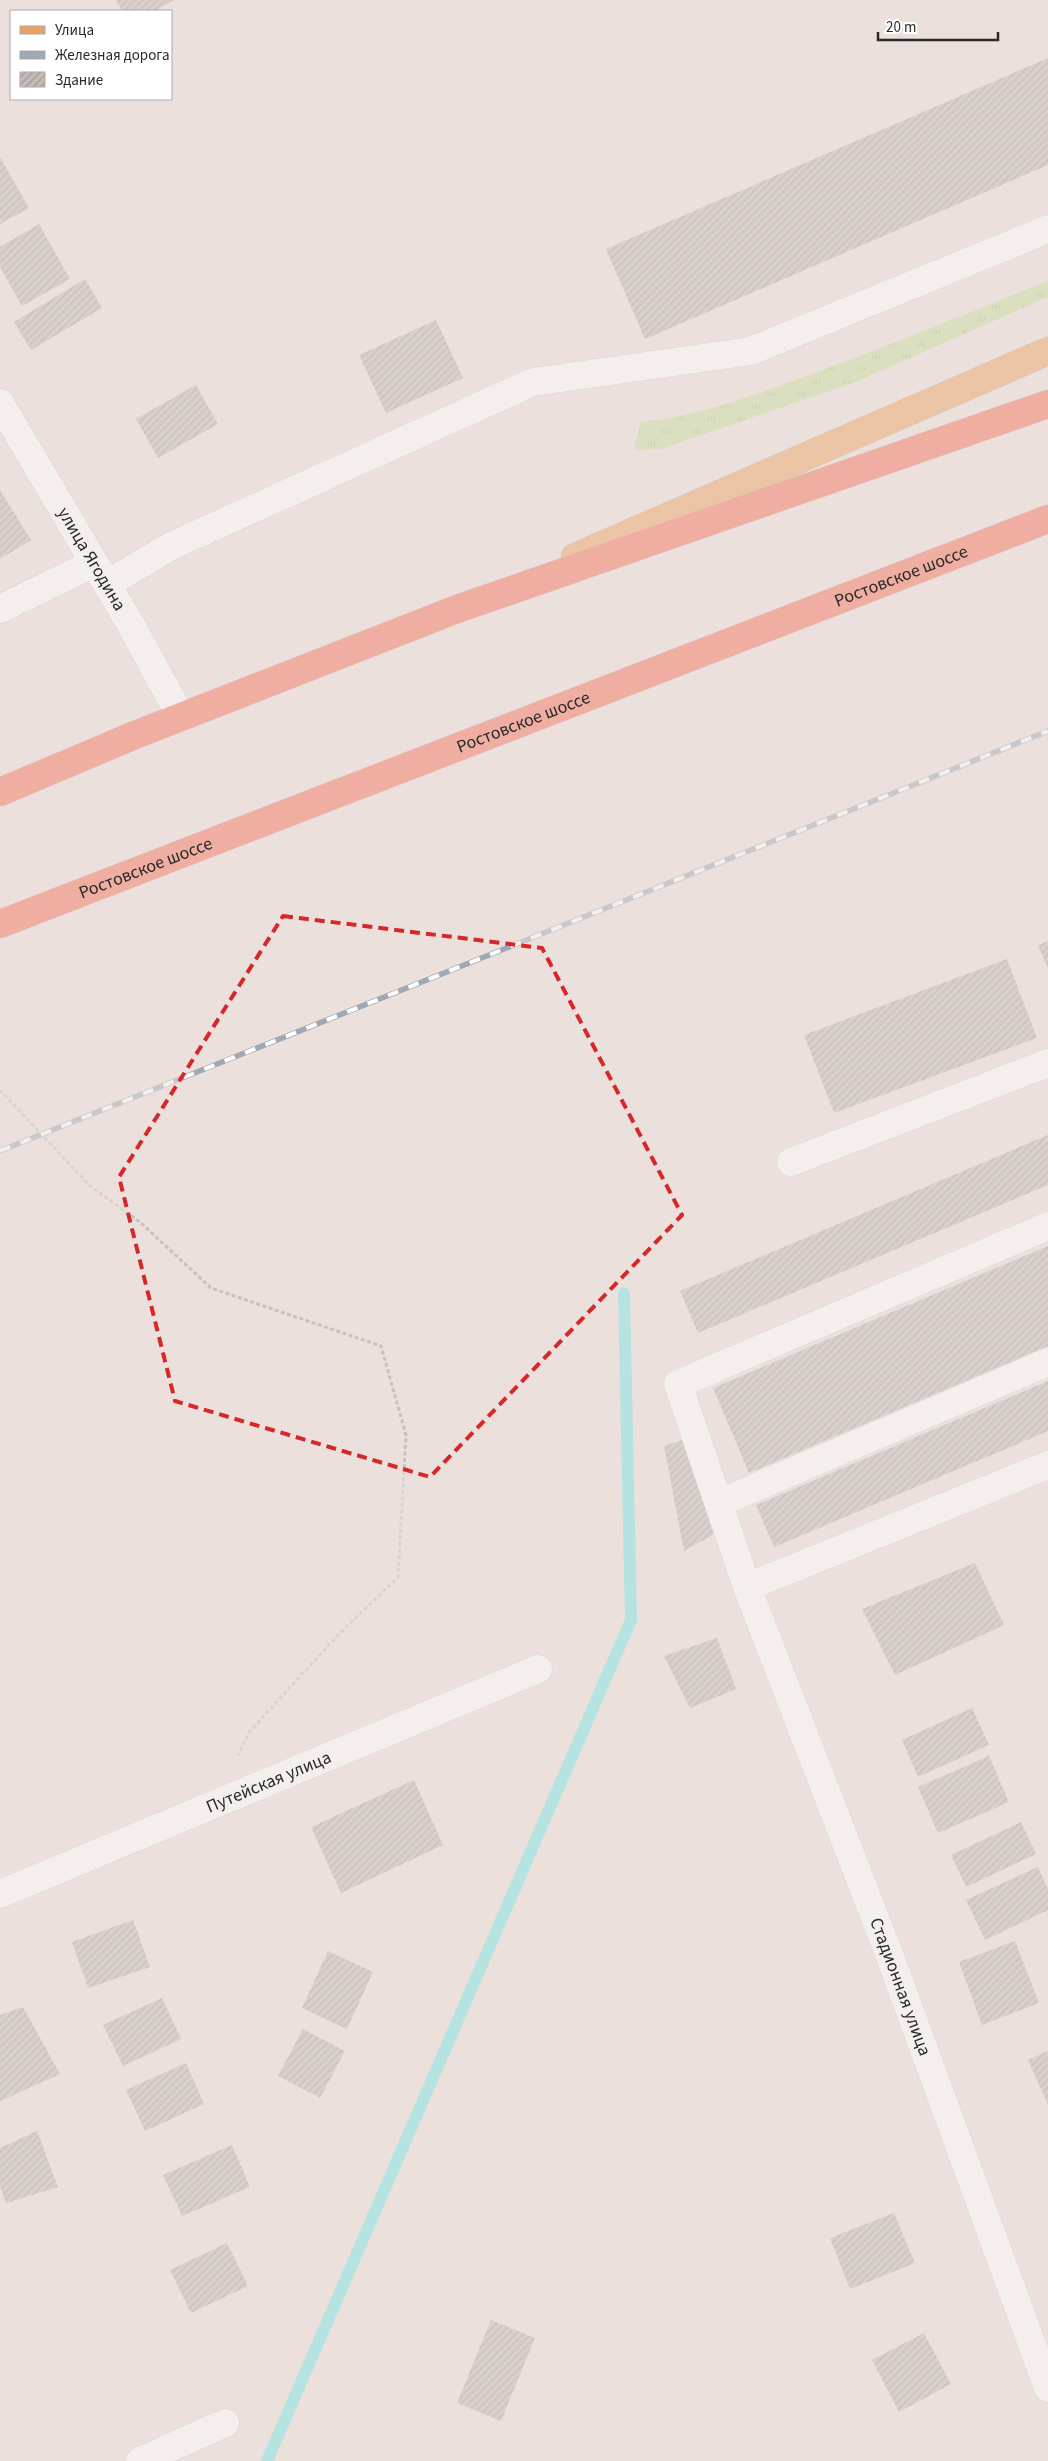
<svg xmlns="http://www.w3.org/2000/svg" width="1048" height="2461" font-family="'Source Sans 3',sans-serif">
<defs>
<pattern id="grass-tufts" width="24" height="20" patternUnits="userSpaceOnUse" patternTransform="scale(1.25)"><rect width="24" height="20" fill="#c6df9b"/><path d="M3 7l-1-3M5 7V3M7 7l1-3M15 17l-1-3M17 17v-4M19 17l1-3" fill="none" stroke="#aac086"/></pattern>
<pattern id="building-hatch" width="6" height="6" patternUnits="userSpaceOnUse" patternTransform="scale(1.25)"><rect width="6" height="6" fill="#c3bcb8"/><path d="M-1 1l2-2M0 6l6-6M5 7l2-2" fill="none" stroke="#9f9996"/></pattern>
</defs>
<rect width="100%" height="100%" fill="#ebe0dc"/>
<path fill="url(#grass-tufts)" d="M1048 281V297L856 382 661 449 634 450 641 422C693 417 742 399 790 382 877 351 962 315 1048 281Z"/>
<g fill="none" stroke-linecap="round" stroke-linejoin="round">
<path stroke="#74e8e5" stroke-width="12" d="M267 2461 631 1620 624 1293"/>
</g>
<g fill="url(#building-hatch)">
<path d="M116 0H174L155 11H122Z"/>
<path d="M1048 58V165L645 339 606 249Z"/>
<path d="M0 157 29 208 0 224Z"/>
<path d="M39 224 70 279 22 306 0 267V247Z"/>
<path d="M85 279 102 308 31 350 14 322Z"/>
<path d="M436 320 463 378 386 413 359 355Z"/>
<path d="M196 385 218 424 158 458 136 419Z"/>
<path d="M0 490 31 540 0 559Z"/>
<path d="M1048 941V969L1038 945Z"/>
<path d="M1007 959 1037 1038 834 1113 804 1035Z"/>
<path d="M1048 1135V1185L698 1333 680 1291Z"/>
<path d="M1048 1246V1346L749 1473 713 1388Z"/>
<path d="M1048 1381V1431L774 1547 756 1505Z"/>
<path d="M688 1438 716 1533 684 1551 664 1446Z"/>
<path d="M975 1563 1004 1625 895 1675 862 1609Z"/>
<path d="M717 1638 736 1689 690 1708 664 1656Z"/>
<path d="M972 1708 989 1745 918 1777 902 1740Z"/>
<path d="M989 1756 1009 1802 938 1833 918 1787Z"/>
<path d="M414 1780 443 1845 341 1893 311 1827Z"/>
<path d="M1021 1822 1036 1854 966 1887 951 1855Z"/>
<path d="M1038 1867 1048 1889V1910L985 1940 966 1900Z"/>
<path d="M133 1920 150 1967 88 1988 72 1942Z"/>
<path d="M1015 1941 1039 2003 982 2025 959 1962Z"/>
<path d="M328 1951 373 1972 347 2029 302 2008Z"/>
<path d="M162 1998 181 2039 123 2066 103 2025Z"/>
<path d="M23 2007 60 2074 0 2101V2015Z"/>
<path d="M303 2029 345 2051 320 2098 278 2076Z"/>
<path d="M1048 2051V2105L1028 2060Z"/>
<path d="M186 2063 204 2104 145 2131 126 2090Z"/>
<path d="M37 2131 58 2187 6 2203 0 2187V2148Z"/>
<path d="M232 2145 250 2187 182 2216 163 2175Z"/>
<path d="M894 2213 915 2263 850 2289 830 2238Z"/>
<path d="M227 2243 248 2286 191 2313 170 2270Z"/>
<path d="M491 2320 535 2338 501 2421 457 2403Z"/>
<path d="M924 2333 951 2384 899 2412 872 2360Z"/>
</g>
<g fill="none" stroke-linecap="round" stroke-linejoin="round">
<g stroke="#c4cbd3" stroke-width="29">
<g id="minor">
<path id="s1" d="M0 403 131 625 181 717"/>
<path d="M107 584 171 546 533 382 751 351 1048 229"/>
<path d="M0 609 94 563"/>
<path d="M791 1162 1048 1063"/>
<path id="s2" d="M1048 1226 678 1384 747 1587 889 1954 1048 2388"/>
<path d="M719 1503 1048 1362"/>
<path d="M747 1587 1048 1465"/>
<path id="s3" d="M0 1894 538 1669"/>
<path d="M140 2461 225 2423"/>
</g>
</g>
<g stroke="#c3c3c3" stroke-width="29">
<path id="major" d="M575 557 1048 351"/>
</g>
<g stroke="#c3c3c3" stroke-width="29">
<g id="highway">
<path d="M0 792 135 735 457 609 1048 404"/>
<path id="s4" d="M0 924 1048 519"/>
</g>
</g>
<path stroke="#c3c3c3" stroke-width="3" stroke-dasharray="4 2.5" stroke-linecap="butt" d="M0 1090 89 1185 141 1223 211 1288 381 1346 406 1435 398 1577 339 1634 250 1731 238 1755"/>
<use href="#minor" stroke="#fff" stroke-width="28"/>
<use href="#major" stroke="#e9a263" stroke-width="28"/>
<use href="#highway" stroke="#f6715c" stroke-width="28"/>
<g stroke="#9fa8b3" stroke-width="5.5">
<path id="rail" d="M0 1151 1048 731"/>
</g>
<use href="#rail" stroke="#fff" stroke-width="4" stroke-dasharray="11" stroke-linecap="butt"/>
</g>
<path d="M0 0H1048V2461H0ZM283 916 542 948 682 1215 430 1477 175 1401 119 1177Z" fill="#ebe0dc" fill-opacity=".55" fill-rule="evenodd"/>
<path fill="none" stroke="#d62828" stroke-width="4" stroke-dasharray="10 6" stroke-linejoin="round" d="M283 916 542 948 682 1215 430 1477 175 1401 119 1177Z"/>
<g text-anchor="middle" stroke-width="4.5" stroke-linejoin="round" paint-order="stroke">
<g font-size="18" fill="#2a2a2a" stroke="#fff">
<text dy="6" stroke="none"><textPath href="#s1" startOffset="181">улица Ягодина</textPath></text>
<text dy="6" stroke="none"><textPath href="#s4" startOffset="966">Ростовское шоссе</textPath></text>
<text dy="6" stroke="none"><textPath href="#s4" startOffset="561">Ростовское шоссе</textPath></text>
<text dy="6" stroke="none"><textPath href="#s4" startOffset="156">Ростовское шоссе</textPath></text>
<text dy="6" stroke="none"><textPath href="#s3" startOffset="291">Путейская улица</textPath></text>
<text dy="6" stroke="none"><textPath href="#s2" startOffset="1045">Стадионная улица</textPath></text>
</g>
</g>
<rect x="10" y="10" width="162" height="90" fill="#ffffff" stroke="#aaaaaa"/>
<rect x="20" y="26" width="25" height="8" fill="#e9a263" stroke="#aaaaaa"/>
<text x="55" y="35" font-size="15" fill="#2a2a2a">Улица</text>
<rect x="20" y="51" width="25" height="8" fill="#9fa8b3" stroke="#aaaaaa"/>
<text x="55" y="60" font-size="15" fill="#2a2a2a">Железная дорога</text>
<rect x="20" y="72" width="25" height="15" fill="url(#building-hatch)" stroke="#aaaaaa"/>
<text x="55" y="85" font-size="15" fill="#2a2a2a">Здание</text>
<path d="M878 32v8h120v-8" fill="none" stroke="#2a2a2a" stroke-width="2.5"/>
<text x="886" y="32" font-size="15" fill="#2a2a2a" stroke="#ffffff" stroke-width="4" paint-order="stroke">20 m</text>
</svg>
